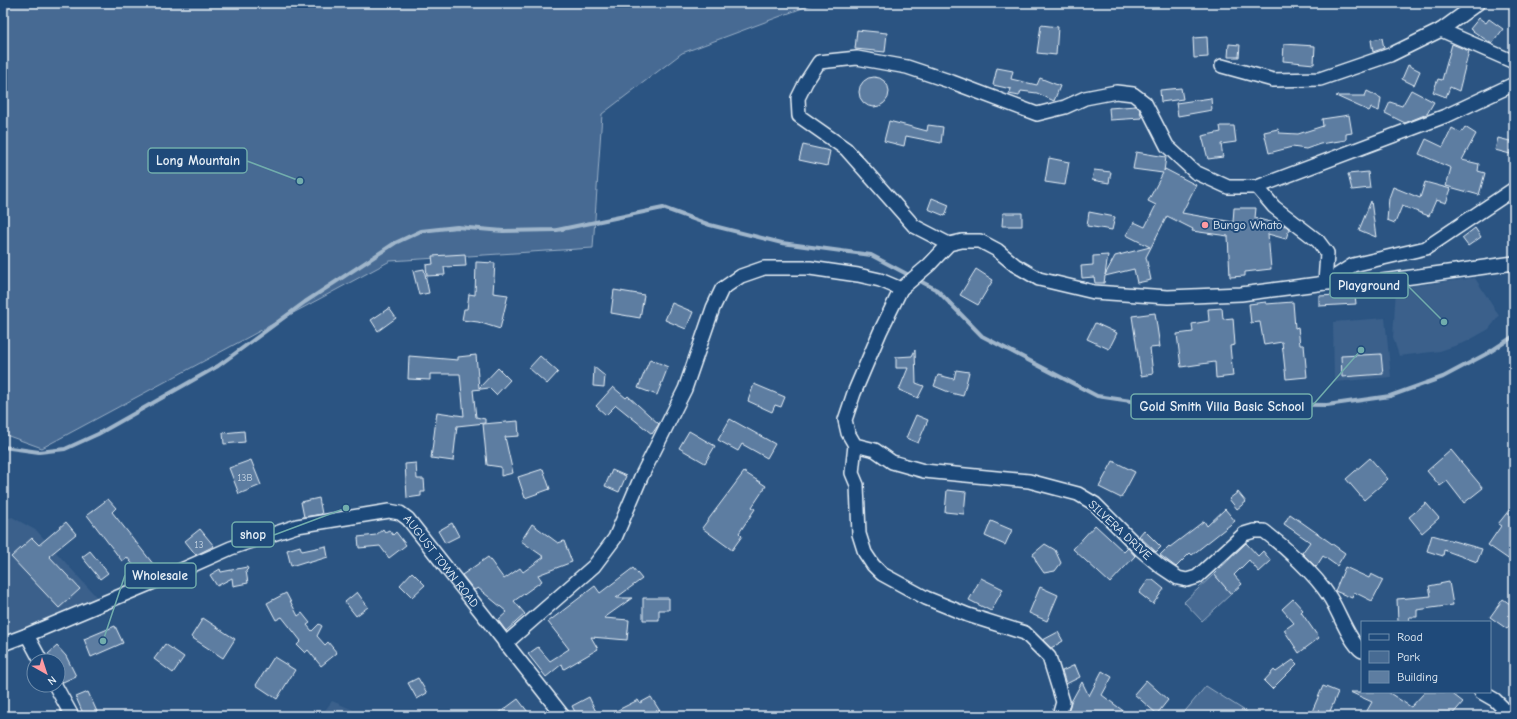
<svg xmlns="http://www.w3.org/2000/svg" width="1517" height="719" font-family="'Comic Neue',sans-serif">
<rect width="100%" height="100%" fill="#2b5482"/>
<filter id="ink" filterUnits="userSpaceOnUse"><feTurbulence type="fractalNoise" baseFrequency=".025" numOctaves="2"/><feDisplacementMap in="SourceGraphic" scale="8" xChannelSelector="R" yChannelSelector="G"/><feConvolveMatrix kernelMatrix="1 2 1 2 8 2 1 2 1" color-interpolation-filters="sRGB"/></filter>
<g filter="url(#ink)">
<g fill="#3a608b">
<path d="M1475 278 1499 316 1489 329 1466 342 1440 351 1399 356 1393 337 1396 288Z"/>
<path d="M1385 318 1391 377 1334 382 1333 322Z"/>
<path d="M12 517 37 531 102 603 5 640 3 635V520Z"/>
<path d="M332 701 351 709 360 716H321Z"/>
</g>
<g fill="#476b93" stroke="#98aec6">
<path d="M3 3H816L682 53 602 114 593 248 390 261 42 448 3 434Z"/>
<path d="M1214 574 1231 594 1202 621 1184 602Z"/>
<path d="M1206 686 1253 716H1181Z"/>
</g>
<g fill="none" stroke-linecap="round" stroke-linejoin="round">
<path stroke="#a0b6cb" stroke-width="4" d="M3 447 39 452 65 449 98 434 218 366 305 302 395 243 421 231 457 227 503 231 557 230 663 208 710 225 782 243 871 255 937 290 982 336 1097 396 1185 409 1254 404 1327 405 1390 396 1443 377 1488 353 1514 336"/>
</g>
<g fill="#5d7da1" stroke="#e8f1f8">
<path d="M1479 18 1486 23 1489 19 1503 29 1492 44 1470 29Z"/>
<path d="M1041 25 1058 27 1056 55 1037 53Z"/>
<path d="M857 30 887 33 885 52 855 49Z"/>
<path d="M1207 37 1208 57 1194 58 1193 38Z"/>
<path d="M1382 38 1384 48 1373 52 1371 40Z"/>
<path d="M1229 44 1240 45 1239 57H1228Z"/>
<path d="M1284 44 1315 46 1314 64 1283 61Z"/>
<path d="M1452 44 1469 51 1459 91 1450 87 1446 97 1433 92 1438 79 1442 80Z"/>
<path d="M1408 65 1420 71 1414 85 1402 79Z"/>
<path d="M997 68 1013 71 1011 79 1037 85 1040 78 1060 86 1054 101 1037 93 1021 91 1019 96 1009 94 1011 89 993 85Z"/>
<circle cx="874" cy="92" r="15"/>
<path d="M1181 88 1183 99 1161 102 1160 90Z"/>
<path d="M1411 90 1434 102 1427 114 1405 123 1385 113 1390 102 1402 106Z"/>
<path d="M1367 91 1381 98 1379 111 1371 108 1369 111 1336 96H1365Z"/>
<path d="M1211 98 1212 110 1178 116 1176 103Z"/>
<path d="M1136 106 1139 108 1142 118 1110 120 1109 108Z"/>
<path d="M1349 115 1352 133 1346 134V140L1320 144 1306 149 1292 147 1269 153 1264 132 1278 129 1279 133 1298 134 1323 126 1322 119Z"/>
<path d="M889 121 927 131 928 125 943 127 941 143 906 136 904 146 884 141Z"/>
<path d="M1220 126H1234L1236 142 1221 144 1223 157 1208 159 1202 136 1221 132Z"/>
<path d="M1465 127 1476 134 1462 160 1479 164 1478 171 1485 173 1479 195 1446 186 1451 168 1419 154 1426 139 1443 147 1452 128 1461 133Z"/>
<path d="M1498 138 1514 142V155L1495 150Z"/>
<path d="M803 145 830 151 827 166 799 160Z"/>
<path d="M1136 152 1166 157 1164 171 1165 169 1196 185 1182 213 1233 222 1234 208H1256L1255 218 1286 226 1289 229 1286 239 1268 234 1271 269 1245 272V276L1230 277 1228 236 1192 231 1193 229 1167 216 1146 257 1151 280 1137 283 1134 269 1105 276 1104 283H1095L1094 277 1082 278 1081 266 1093 265V256L1108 255 1105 275 1115 256 1150 247 1126 235 1134 222 1145 227 1156 205 1148 201 1163 173 1133 169Z"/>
<path d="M1049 158 1069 162 1065 185 1045 182Z"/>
<path d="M1094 170 1111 172 1109 183 1092 180Z"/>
<path d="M1368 172 1370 188 1352 190 1348 174Z"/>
<path d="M1425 182 1451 189 1446 203 1436 200 1429 216 1402 206 1395 223 1387 220 1389 198 1393 187 1420 198Z"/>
<path d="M932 198 949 205 945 216 928 209Z"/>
<path d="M1371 201 1376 237 1359 230Z"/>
<path d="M1089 212 1115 217 1112 230 1087 226Z"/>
<path d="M1003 213H1022V226H1002Z"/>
<path d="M1475 228 1481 237 1468 246 1462 238Z"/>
<path d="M465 254 466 266 444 267 445 275 427 276 426 265 433 264 432 256Z"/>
<path d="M476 262 495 263 493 293 508 295 500 329 478 322 462 320 464 309H467L469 294 475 295Z"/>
<path d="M424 269 429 293 419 295 413 271Z"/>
<path d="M976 269 993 280 978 305 960 295Z"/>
<path d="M614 290 644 295 640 318 611 313Z"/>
<path d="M1355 294 1356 304 1319 306V296Z"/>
<path d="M1266 302V304L1293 302 1295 328 1298 327 1300 345H1304L1307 377 1286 379 1282 342 1264 345 1260 322 1251 323 1249 304Z"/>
<path d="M672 303 693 312 686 329 665 320Z"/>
<path d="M389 308 396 318 378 331 371 320Z"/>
<path d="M1222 308 1223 319 1233 318 1235 345 1230 346 1233 376 1216 378 1215 362 1181 367 1177 334 1193 332 1192 324 1209 321 1208 309Z"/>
<path d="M1155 313 1160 347 1150 348 1153 374 1141 376 1132 316Z"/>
<path d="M1095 323 1117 333 1109 349 1087 339Z"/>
<path d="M915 350 916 383 924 386 918 398 899 390 908 368H896V357L912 356Z"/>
<path d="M1381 354 1383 374 1342 377 1341 356Z"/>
<path d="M476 355 479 388 498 368 510 380 496 395 489 388 473 390 476 417 485 419V423L457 426 453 461 431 458 437 412 464 416 460 374H430V380L408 379 409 356 458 360V357Z"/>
<path d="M540 356 558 372 547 384 529 368Z"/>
<path d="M650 359 668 367 657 395 638 388Z"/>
<path d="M594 367 605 376 604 387 593 386Z"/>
<path d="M956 370 969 372 963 396 951 393 934 386 938 375 954 379Z"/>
<path d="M754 384 785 397 781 407 775 405 772 412 748 401Z"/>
<path d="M613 387 626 398 628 396 659 424 652 434 616 405 606 415 596 406Z"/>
<path d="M916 415 928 420 918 443 906 438Z"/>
<path d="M730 419 775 444 767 458 742 444 738 451 718 440Z"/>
<path d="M518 421 519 436 505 437 513 473 501 476V467L487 465 483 424Z"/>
<path d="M244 431 245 442 224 444 223 433Z"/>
<path d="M689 431 715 446 705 463 679 448Z"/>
<path d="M1451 450 1483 488 1464 503 1447 481 1440 486 1427 471Z"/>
<path d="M1370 458 1388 479 1364 500 1346 479Z"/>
<path d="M251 460 261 485 239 494 229 468Z"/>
<path d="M1113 461 1135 472 1121 498 1099 487Z"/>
<path d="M416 463 417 479H424L425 492H421V496L407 498 405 464Z"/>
<path d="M543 469 550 489 525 498 518 477Z"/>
<path d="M612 470 626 476 619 492 605 486Z"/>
<path d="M744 472 766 486 752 507 755 509 739 533 742 536 732 550 702 528Z"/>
<path d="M947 490 966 492 964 514 945 512Z"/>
<path d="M1238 492 1246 502 1237 509 1229 499Z"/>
<path d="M319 498 322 514 304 517 301 502Z"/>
<path d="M108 499 116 508 112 512 154 565 141 575 127 557 122 561 87 515Z"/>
<path d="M1426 503 1439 518 1422 533 1409 517Z"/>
<path d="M1514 504V563L1488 545 1501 526 1498 524Z"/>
<path d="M1225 509 1235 521 1192 555 1190 553 1176 567 1160 555 1169 546 1170 547 1204 521 1207 526Z"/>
<path d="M1290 514 1345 553 1337 566 1323 556 1316 567 1302 553 1310 542 1284 524Z"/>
<path d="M991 521 1012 530 1005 545 985 536Z"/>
<path d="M66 522 76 534 49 556 80 589 59 608 11 557 32 538 39 545Z"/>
<path d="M452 523 459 536 445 543 438 531Z"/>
<path d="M532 524 558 543 564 541 572 562 538 575 542 581 514 601 525 614 506 631 498 620 507 612 478 588 474 590 462 575 488 557 504 579 520 568 523 572 544 557 521 541Z"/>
<path d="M1095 525 1124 552 1128 548 1135 556 1110 583 1073 549Z"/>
<path d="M200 529 214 546 196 555 185 541Z"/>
<path d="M383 529 385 532 389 530 393 535 396 532 406 545 389 558 380 546 359 548 358 537 376 535Z"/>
<path d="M1144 530 1161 547 1156 552 1139 536Z"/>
<path d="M1432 535 1482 549 1477 562 1444 550 1443 556 1427 551Z"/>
<path d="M1246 543 1258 556 1263 551 1271 561 1259 572 1249 560 1234 575 1242 584 1231 594 1214 574Z"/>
<path d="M1045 544 1055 550 1061 563 1055 571 1044 573 1037 563 1033 554Z"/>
<path d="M300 546 302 551 326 546 328 557 308 563 307 561 291 566 287 550Z"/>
<path d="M90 551 108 573 100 579 82 557Z"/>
<path d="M247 567 248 569 246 571 248 583 233 586 232 578 217 586 210 575 220 569 221 572Z"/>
<path d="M1345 567 1369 578 1371 574 1383 580 1372 601 1354 592 1352 598 1335 591Z"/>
<path d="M633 568 642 579 616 598H632L604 618 629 620 627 640 591 637 598 649 564 669 562 664 546 677 528 654 538 647 550 661 569 649 548 622 595 586 600 593Z"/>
<path d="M412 572 425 585 412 597 400 585Z"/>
<path d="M981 578 1003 589 991 611 969 600Z"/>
<path d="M1148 580H1153L1164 589 1153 604 1139 593Z"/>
<path d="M1449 582 1453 605 1417 610V617H1409L1410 622H1398L1397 599 1431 596 1429 586Z"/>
<path d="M1040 587 1058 595 1047 621 1029 613Z"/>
<path d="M357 592 368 607 356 616 345 602Z"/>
<path d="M286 593 298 616 302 613 310 623 307 625 312 631 319 624 322 626 317 636 325 645 328 642 337 653 321 666 308 650 305 653 297 645 301 641 282 617 276 620 267 603Z"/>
<path d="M643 598H669V610H659V620H643Z"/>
<path d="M1293 599 1303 610 1301 612 1319 638 1299 653 1284 630 1294 623 1282 609Z"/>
<path d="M1503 599 1514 607V619L1507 629 1490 617Z"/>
<path d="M203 618 235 639 223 658 191 637Z"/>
<path d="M115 626 123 643 91 657 84 639Z"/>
<path d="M1058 632 1063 641 1051 648 1043 640Z"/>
<path d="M165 644 184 657 173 673 154 659Z"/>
<path d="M57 646 66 656 76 676 63 682 58 678V661H54L48 654Z"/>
<path d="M274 657 295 670 277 699 256 685Z"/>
<path d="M1293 660 1297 664 1272 689 1264 681 1274 670 1276 672Z"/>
<path d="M1075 665 1080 677 1066 684 1062 671Z"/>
<path d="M1102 671 1112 677 1102 695 1130 716H1067L1071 702 1082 682 1089 696Z"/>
<path d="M418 678 427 693 417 699 408 683Z"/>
<path d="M1146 680 1168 700 1157 714 1134 694Z"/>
<path d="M1323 686 1338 692 1328 716H1310Z"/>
<path d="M88 692 99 716H84L76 697Z"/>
<path d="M1350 692H1388L1411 707 1425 692H1450L1463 702 1451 716H1364L1372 702Z"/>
<path d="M589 697 598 716H577L572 706Z"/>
<path d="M651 697 663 716H606L638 700 640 703Z"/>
<path d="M518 699 531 716H495Z"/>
</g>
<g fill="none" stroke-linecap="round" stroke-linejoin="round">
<g stroke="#e8f1f8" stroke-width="16">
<g id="minor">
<path d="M1441 30 1478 3"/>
<path d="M1222 66 1273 80 1320 79 1390 55 1441 30 1514 62"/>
<path d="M949 244 914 226 846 149 799 116 798 98 806 82 819 62 857 58 907 67 952 82 1037 114 1065 107 1085 98 1116 92 1133 94 1145 103 1167 146 1195 172 1228 187H1257"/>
<path d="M1325 283 1327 253 1318 241 1274 207 1257 187 1448 115 1514 84"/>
<path d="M1325 283 1353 265 1426 248 1514 189"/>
<path d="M855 445 852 473 857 485 859 534 865 553 873 565 882 574 926 598 968 615 1025 633 1049 657 1063 702 1059 716"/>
<path d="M27 635 41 661"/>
<path id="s1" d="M3 644 27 635 168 576 231 548 297 526 389 511 400 513 408 519 563 716"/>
<path d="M505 644 594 566 615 538 641 477 685 389 713 308 722 289 741 276 764 268H810L858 275 880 280 901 289"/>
<path d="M1362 651C1349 642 1338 609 1329 596 1315 574 1285 547 1264 531H1254L1244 534 1197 577 1187 580 1178 578 1160 566 1141 550 1095 504 1078 494 1029 481 924 471 892 462 875 450 855 445 848 433 845 420 854 393 880 332 901 289 929 265 949 244 962 241H980L997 250 1015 265 1039 279 1094 292 1168 297 1241 294 1325 283 1375 282 1514 263"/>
<path d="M55 685 72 716"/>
<path d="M1481 692 1495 700 1511 716"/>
</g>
</g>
<use href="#minor" stroke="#1f4a7a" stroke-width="13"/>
</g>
</g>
<circle fill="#ff9aa2" stroke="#1f4a7a" stroke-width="1.5" cx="1205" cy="225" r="4"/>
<g text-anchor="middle" stroke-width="4" stroke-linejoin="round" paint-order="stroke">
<g font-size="10" fill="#c5d4e2">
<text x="245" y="481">13B</text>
<text x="199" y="548">13</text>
</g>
<g font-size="12" fill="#e8f1f8" stroke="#1f4a7a" text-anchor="start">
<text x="1213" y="229">Bungo Whato</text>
</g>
<g font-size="12" fill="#e8f1f8" stroke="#1f4a7a">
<text transform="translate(1120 530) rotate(43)" y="4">SILVERA DRIVE</text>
<text dy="4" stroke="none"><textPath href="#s1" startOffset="485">AUGUST TOWN ROAD</textPath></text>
</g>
</g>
<path fill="none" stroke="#71adac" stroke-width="1.5" d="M300 181L247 161M1444 322L1408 286M1361 350L1312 406M346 508L274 535M103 641L125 575"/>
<g fill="#71adac" stroke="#1f4a7a" stroke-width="1.5">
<circle cx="300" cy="181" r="4"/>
<circle cx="1444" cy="322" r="4"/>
<circle cx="1361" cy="350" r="4"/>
<circle cx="346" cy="508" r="4"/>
<circle cx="103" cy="641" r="4"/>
</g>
<g fill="#1f4a7a" stroke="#71adac" stroke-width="1.5">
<rect x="148" y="148" width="99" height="25" rx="4"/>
<rect x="1330" y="273" width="78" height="25" rx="4"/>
<rect x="1131" y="394" width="181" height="25" rx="4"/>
<rect x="232" y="522" width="42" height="25" rx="4"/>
<rect x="125" y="563" width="71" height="25" rx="4"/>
</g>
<g font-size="13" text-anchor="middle" font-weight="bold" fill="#e8f1f8">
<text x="198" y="165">Long Mountain</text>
<text x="1369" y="290">Playground</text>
<text x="1222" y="411">Gold Smith Villa Basic School</text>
<text x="253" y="539">shop</text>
<text x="160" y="580">Wholesale</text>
</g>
<rect width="1517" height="719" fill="none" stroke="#1f4a7a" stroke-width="16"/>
<rect x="8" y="8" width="1501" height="703" fill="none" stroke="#e8f1f8" stroke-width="1.5" filter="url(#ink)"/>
<rect x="1361" y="621" width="130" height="72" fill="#1f4a7a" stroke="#6f8dac"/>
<rect x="1369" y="634" width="20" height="6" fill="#1f4a7a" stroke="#6f8dac"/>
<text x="1397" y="641" font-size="12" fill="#e8f1f8">Road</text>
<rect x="1369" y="651" width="20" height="12" fill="#476b93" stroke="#6f8dac"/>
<text x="1397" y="661" font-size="12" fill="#e8f1f8">Park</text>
<rect x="1369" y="671" width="20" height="12" fill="#5d7da1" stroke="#6f8dac"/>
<text x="1397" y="681" font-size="12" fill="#e8f1f8">Building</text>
<g transform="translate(46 673) rotate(141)"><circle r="19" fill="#1f4a7a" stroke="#6f8dac"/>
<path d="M0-3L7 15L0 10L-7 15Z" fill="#ff9aa2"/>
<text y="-6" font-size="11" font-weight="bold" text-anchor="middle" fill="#e8f1f8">N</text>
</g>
</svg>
